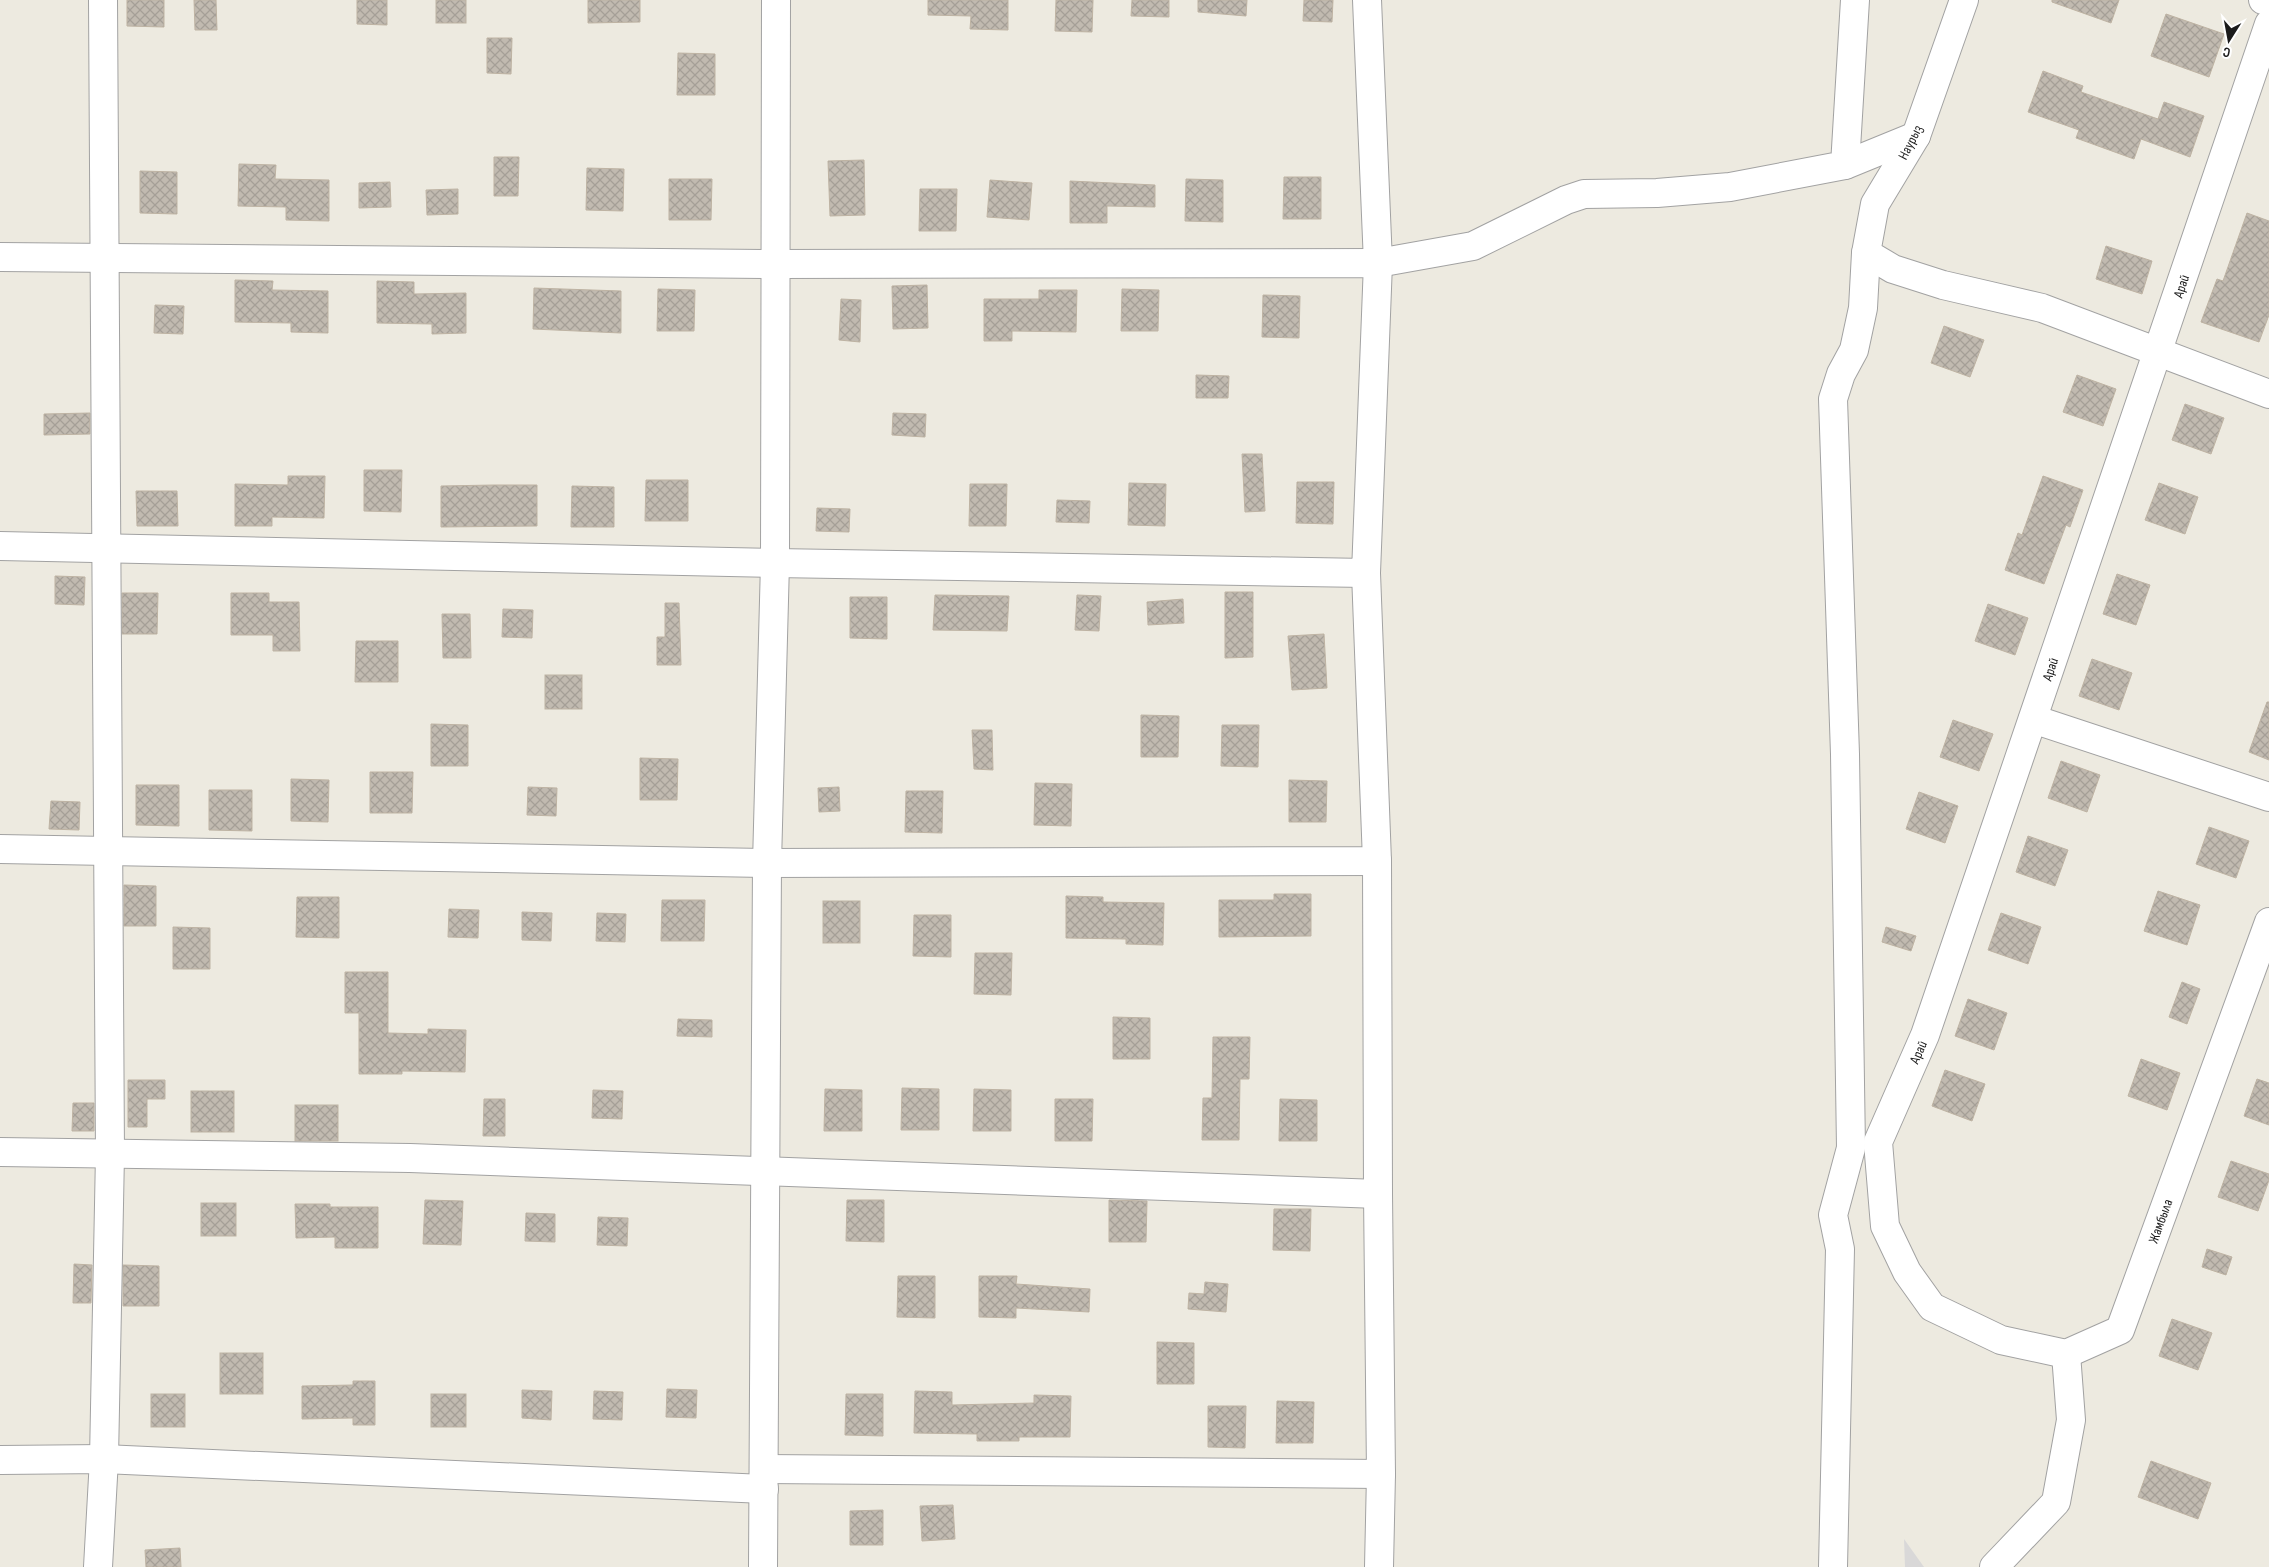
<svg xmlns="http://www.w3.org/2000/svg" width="2269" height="1567" font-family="'Sofia Sans Condensed',sans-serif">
<defs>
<pattern id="building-cross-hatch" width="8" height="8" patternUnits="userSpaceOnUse" patternTransform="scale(1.25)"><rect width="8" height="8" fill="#c1bab0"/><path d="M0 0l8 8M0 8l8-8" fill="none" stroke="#a59f97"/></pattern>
</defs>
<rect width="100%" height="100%" fill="#edeae0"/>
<path fill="#d9d8d8" d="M1904 1539 1924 1567H1905Z"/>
<g fill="url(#building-cross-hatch)" stroke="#beb3a3">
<path d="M127 0H164V27L127 26Z"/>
<path d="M194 0H216L217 30H195Z"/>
<path d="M357 0H387V25L357 24Z"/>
<rect x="436" y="0" width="30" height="23"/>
<path d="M588 0H640V22L588 23Z"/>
<path d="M928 0H1008V30L970 29 971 16 928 15Z"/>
<path d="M1056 0H1093L1092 32 1055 31Z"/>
<path d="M1132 0H1169V17L1131 16Z"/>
<path d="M1198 0H1247L1246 16 1198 12Z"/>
<path d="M1304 0H1333L1332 22 1303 21Z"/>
<path d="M2052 0H2119L2111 23 2052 2Z"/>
<path d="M2166 14 2224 34 2209 77 2151 56Z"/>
<path d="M487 38H512L511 74 487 73Z"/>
<path d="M678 53 715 54V95H677Z"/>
<path d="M2043 71 2083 86 2081 92 2158 119 2164 102 2204 116 2190 157 2141 139 2134 159 2076 138 2079 130 2028 112Z"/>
<path d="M494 157H519L518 196H494Z"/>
<path d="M864 160 865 215 830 216 828 161Z"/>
<path d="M239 164 276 165 275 179 329 180V221L286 220V207L238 206Z"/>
<path d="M587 168 624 169 623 211 586 210Z"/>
<path d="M140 171 177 172V214L140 213Z"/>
<path d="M1284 177H1321V219H1283Z"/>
<path d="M669 179H712L711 220H669Z"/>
<path d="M1186 179 1223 180V222L1185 221Z"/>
<path d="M990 180 1032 183 1029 220 987 217Z"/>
<path d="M1070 181 1155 185V207L1107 206V223H1070Z"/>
<path d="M390 182 391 207 359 208V183Z"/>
<path d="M458 189V214L427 215 426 190Z"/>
<path d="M920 189H957L956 231H919Z"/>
<path d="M2247 213 2269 221V315L2259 342 2201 322 2217 279 2223 281Z"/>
<path d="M2106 246 2152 261 2142 294 2096 279Z"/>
<path d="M235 280 273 281 272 290 328 291V333L291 332V323L235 322Z"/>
<path d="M377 281 414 282V294L466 293V333L432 334V324L377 323Z"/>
<path d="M927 285 928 328 893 329 892 286Z"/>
<path d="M534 288 621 291V333L533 329Z"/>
<path d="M658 289 695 290 694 331H657Z"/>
<path d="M1122 289 1159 290 1158 331H1121Z"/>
<path d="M1039 290H1077L1076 332 1012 331V341H984V299H1039Z"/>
<path d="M1263 295 1300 296 1299 338 1262 337Z"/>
<path d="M841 299 861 300 860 342 839 340Z"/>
<path d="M155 305 184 306 183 334 154 333Z"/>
<path d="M1944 326 1984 340 1970 377 1931 363Z"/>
<path d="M1196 375 1229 376 1228 398H1196Z"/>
<path d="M2077 375 2116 389 2103 426 2063 412Z"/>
<path d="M2185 404 2224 418 2211 454 2172 440Z"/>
<path d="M90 413V434L44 435V414Z"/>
<path d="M893 413 926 414 925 437 892 435Z"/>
<path d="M1242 454H1262L1265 511 1245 512Z"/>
<path d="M364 470H402L401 512 364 511Z"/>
<path d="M288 476H325L324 518 272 517V526H235V484L288 485Z"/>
<path d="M2043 476 2083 490 2070 527 2066 525 2044 584 2005 570 2018 533 2022 535Z"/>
<path d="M646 480H688V521H645Z"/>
<path d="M1297 482H1334L1333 524 1296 523Z"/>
<path d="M1129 483 1166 484 1165 526 1128 525Z"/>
<path d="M2159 483 2198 497 2185 534 2145 520Z"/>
<path d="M970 484H1007L1006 526H969Z"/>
<path d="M494 485H537V526L441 527V486Z"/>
<path d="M572 486 614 487V527H571Z"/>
<path d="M136 491H177L178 526H137Z"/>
<path d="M1057 500 1090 501 1089 523 1056 522Z"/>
<path d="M817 508 850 509 849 532 816 531Z"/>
<path d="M2117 574 2150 585 2136 625 2103 614Z"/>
<path d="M55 576 85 577 84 605 55 604Z"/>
<path d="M1225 592H1253V657L1225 658Z"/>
<path d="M122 593H158L157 634H122Z"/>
<path d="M231 593H269V602H299L300 651H273V635H231Z"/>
<path d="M935 595 1009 596 1007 631 933 630Z"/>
<path d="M1077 595 1101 596 1099 631 1075 630Z"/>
<path d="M850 597H887V639L850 638Z"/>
<path d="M1183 599 1184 623 1148 625 1147 602Z"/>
<path d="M665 603H679L681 665H657V637H665Z"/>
<path d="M1988 604 2028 618 2015 655 1975 641Z"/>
<path d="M503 609 533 610 532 638 502 637Z"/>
<path d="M442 614H470L471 658H443Z"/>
<path d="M1324 634 1327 688 1292 690 1288 636Z"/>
<path d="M356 641H398V682H355Z"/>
<path d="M2092 659 2132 673 2119 710 2079 696Z"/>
<rect x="545" y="675" width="37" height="34"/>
<path d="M2267 702H2269V760L2249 752Z"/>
<path d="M1141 715 1179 716 1178 757H1141Z"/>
<path d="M1953 720 1993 734 1979 771 1940 757Z"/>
<path d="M431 724 468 725V766H431Z"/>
<path d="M1222 725H1259L1258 767 1221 766Z"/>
<path d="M972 730H992L993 770 974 769Z"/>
<path d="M640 758 678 759 677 800H640Z"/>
<path d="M2061 761 2100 775 2087 812 2048 798Z"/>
<path d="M370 772H413L412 813H370Z"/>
<path d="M291 779 329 780 328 822 291 821Z"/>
<path d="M1289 780 1327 781 1326 822H1289Z"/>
<path d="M1035 783 1072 784 1071 826 1034 825Z"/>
<path d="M136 785H179V826L136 825Z"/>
<path d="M528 787 557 788 556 816 527 815Z"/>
<path d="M839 787 840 811 819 812 818 788Z"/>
<path d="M209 790H252V831L209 830Z"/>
<path d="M906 791H943L942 833 905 832Z"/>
<path d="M1919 792 1958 806 1945 843 1906 829Z"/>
<path d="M51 801 80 802 79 830 49 829Z"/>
<path d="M2209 827 2249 841 2236 878 2196 864Z"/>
<path d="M2028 836 2068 850 2055 886 2016 872Z"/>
<path d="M124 885 156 886V926H124Z"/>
<path d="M2158 891 2200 905 2187 945 2144 931Z"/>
<path d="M1274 894H1311V936L1219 937V900H1274Z"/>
<path d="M1066 896 1103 897V902L1164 903 1163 945 1126 944V939L1066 938Z"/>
<path d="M297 897H339V938L296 937Z"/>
<path d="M662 900H705L704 941H661Z"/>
<rect x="823" y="901" width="37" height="42"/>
<path d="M449 909 479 910 478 938 448 937Z"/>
<path d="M522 912 552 913 551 941 522 940Z"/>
<path d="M597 913 626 914 625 942 596 941Z"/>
<path d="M2001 913 2041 927 2028 964 1988 950Z"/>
<path d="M914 915H951V957L913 956Z"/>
<path d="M173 927 210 928V969H173Z"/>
<path d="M1886 927 1916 936 1911 951 1882 942Z"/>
<path d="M975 953H1012L1011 995 974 994Z"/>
<path d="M345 972H388V1033L428 1034V1029L466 1030 465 1072 402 1071V1074H359V1013H345Z"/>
<path d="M2182 982 2200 989 2187 1024 2169 1017Z"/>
<path d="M1968 999 2007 1013 1994 1050 1955 1036Z"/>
<path d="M1113 1017 1150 1018V1059H1113Z"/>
<path d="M678 1019 712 1020V1037L677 1036Z"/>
<path d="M1213 1037H1250L1249 1079H1240L1239 1140H1202L1203 1098H1212Z"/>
<path d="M2141 1059 2180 1073 2167 1110 2128 1096Z"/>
<path d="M1945 1070 1985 1084 1972 1121 1932 1106Z"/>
<path d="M2257 1079 2269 1083V1125L2244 1116Z"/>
<path d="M128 1080H165V1099H147V1127H128Z"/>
<path d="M902 1088 939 1089V1130H901Z"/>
<path d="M825 1089 862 1090V1131H824Z"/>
<path d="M974 1089 1011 1090V1131H973Z"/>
<path d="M593 1090 623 1091 622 1119 592 1118Z"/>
<rect x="191" y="1091" width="43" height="41"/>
<path d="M484 1099H505V1136H483Z"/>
<path d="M1055 1099H1093L1092 1141H1055Z"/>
<path d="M1280 1099 1317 1100V1141H1279Z"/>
<path d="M73 1103H94V1131H72Z"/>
<rect x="295" y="1105" width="43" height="36"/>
<path d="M2231 1161 2269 1174V1180L2258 1211 2218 1197Z"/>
<path d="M425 1200 463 1201 461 1245 423 1244Z"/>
<path d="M847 1200H884V1242L846 1241Z"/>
<path d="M1109 1200 1147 1201 1146 1242H1109Z"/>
<rect x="201" y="1203" width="35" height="33"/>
<path d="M295 1204H330V1207H378V1248H335V1237L296 1238Z"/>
<path d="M1274 1209H1311L1310 1251 1273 1250Z"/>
<path d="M526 1213 555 1214V1242L525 1241Z"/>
<path d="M598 1217 628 1218 627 1246 597 1245Z"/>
<path d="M2207 1249 2232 1257 2226 1275 2202 1267Z"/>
<path d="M74 1264 92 1265 91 1303H73Z"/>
<path d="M123 1265 159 1266V1306H123Z"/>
<path d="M898 1276H935V1318L897 1317Z"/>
<path d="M979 1276H1017L1016 1284 1090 1289 1089 1312 1016 1308V1318L979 1317Z"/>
<path d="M1205 1282 1228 1284 1226 1312 1188 1309 1189 1293 1204 1294Z"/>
<path d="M2172 1319 2212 1333 2198 1370 2159 1356Z"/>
<path d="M1157 1342 1194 1343V1384H1157Z"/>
<rect x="220" y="1353" width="43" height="41"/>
<path d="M353 1381H375V1425H353V1418L302 1419V1386L353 1385Z"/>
<path d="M667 1389 697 1390 696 1418 666 1417Z"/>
<path d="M522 1390 552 1391 551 1420 522 1418Z"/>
<path d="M594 1391 623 1392 622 1420 593 1419Z"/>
<path d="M915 1391 952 1392V1405L1034 1403V1395L1071 1396 1070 1437H1019V1441H977V1434L914 1433Z"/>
<rect x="151" y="1394" width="34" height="33"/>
<rect x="431" y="1394" width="35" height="33"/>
<path d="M846 1394H883V1436L845 1435Z"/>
<path d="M1277 1401 1314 1402 1313 1443H1276Z"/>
<path d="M1208 1406H1246L1245 1448 1208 1447Z"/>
<path d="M2151 1461 2211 1483 2198 1519 2138 1497Z"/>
<path d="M953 1505 955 1539 922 1541 920 1506Z"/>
<path d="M883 1510V1545H850V1511Z"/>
<path d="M180 1548 181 1567H146L145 1550Z"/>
</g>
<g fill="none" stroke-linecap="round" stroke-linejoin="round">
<g stroke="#a2a2a2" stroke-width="30">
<g id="minor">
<path d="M1367 0 1378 263 1473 246 1566 200 1584 194 1657 193 1730 187 1845 165 1855 0"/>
<path d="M1964 0 1916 136 1875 204 1866 253 1893 269 1943 285 2042 308 2269 394"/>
<path d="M2263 0 2269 2"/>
<path d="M2269 24 1925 1035 1878 1142 1885 1226 1907 1272 1932 1307 2001 1340 2066 1354 2120 1330 2269 922"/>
<path d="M1845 165 1916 136"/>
<path d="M0 257 775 264 1378 263 1366 573 775 563 0 546"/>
<path d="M2033 719 2269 797"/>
<path d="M0 849 767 863 1377 861 1366 573"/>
<path d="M0 1152 410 1158 1378 1194 1377 861"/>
<path d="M0 1460 104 1459 764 1489"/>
<path d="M764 1469 1381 1474 1378 1194"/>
<path d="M98 1567 104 1459 110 1154 103 0"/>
<path d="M763 1567 767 863 775 563 776 0"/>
<path d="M1379 1567 1381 1474"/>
<path d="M1833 1567 1840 1249 1833 1215 1851 1148 1845 754 1833 399 1841 374 1854 350 1863 308 1866 253"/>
<path d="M1994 1567 2056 1502 2071 1420 2066 1354"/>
</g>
</g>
<use href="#minor" stroke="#fff" stroke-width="28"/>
</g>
<g text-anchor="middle" stroke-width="4.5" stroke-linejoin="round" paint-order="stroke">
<g font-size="14" fill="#1b1b1b" stroke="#fff">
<text transform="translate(1910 142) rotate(-63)" y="5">Наурыз</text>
<text transform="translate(2181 286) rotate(-71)" y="5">Арай</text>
<text transform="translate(2050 669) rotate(-71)" y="5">Арай</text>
<text transform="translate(1918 1052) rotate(-66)" y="5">Арай</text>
<text transform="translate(2160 1221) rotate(-70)" y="5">Жамбыла</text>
</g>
</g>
<g transform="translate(2229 40) rotate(191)" stroke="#ffffff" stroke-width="4" paint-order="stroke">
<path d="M0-4L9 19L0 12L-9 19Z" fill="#1b1b1b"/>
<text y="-8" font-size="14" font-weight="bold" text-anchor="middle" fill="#1b1b1b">С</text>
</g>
</svg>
